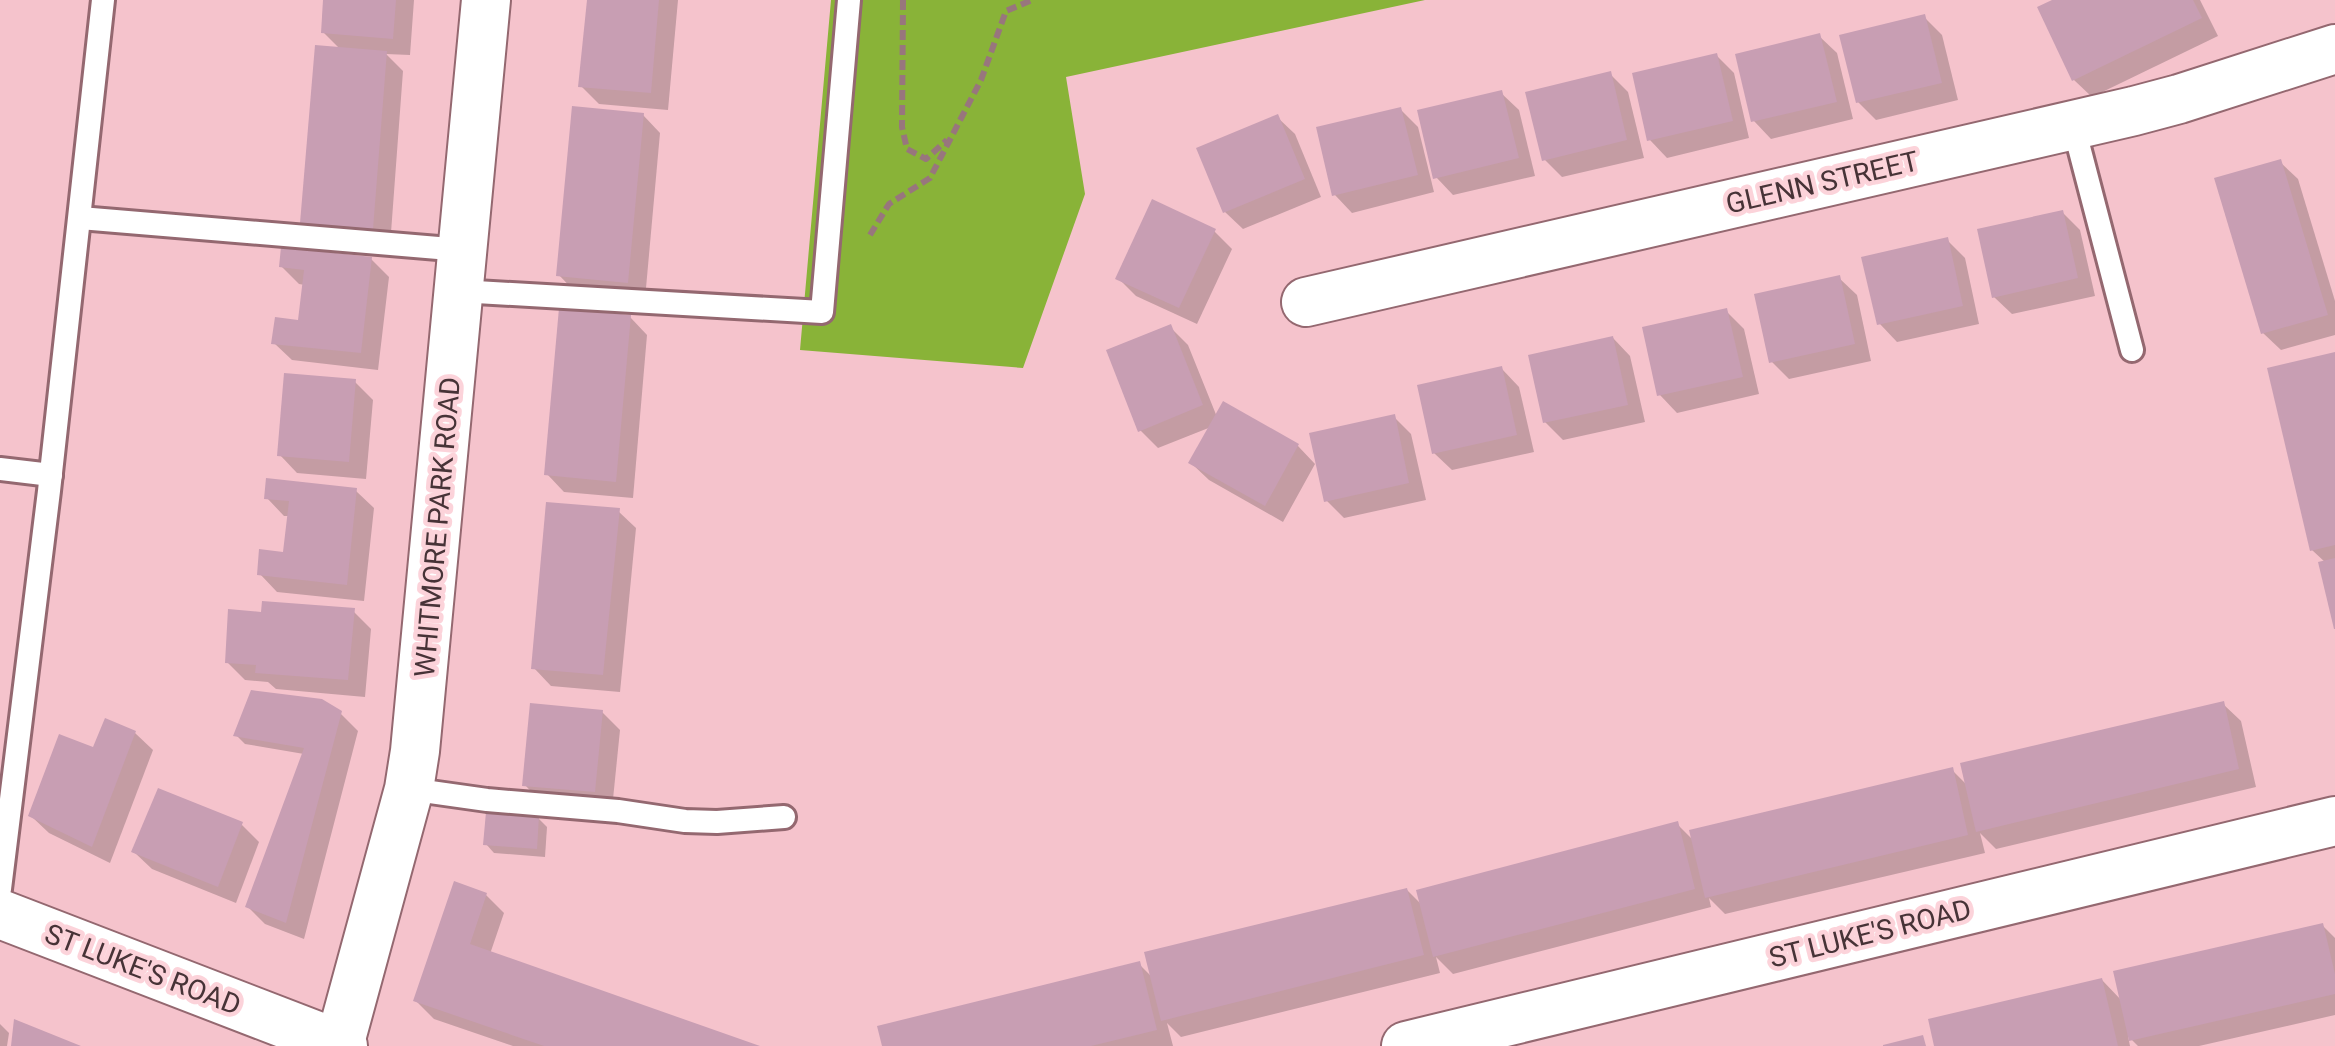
<svg xmlns="http://www.w3.org/2000/svg" width="2335" height="1046" font-family="Roboto,sans-serif">
<rect width="100%" height="100%" fill="#f5c3cc"/>
<path fill="#89b338" d="M831 0H1425L1066 77 1085 194 1023 368 800 350Z"/>
<g fill="#0003">
<path d="M326 0H414L410 55 386 54 403 71 390 246 321 240 303 222 341 50 323 32Z"/>
<path d="M589 0H678L668 110 599 104 581 86Z"/>
<path d="M2058 0H2200L2218 36 2092 97 2074 80Z"/>
<path d="M1924 17 1942 35 1958 100 1876 120 1858 102Z"/>
<path d="M1819 36 1837 53 1853 119 1771 139 1754 121Z"/>
<path d="M1716 55 1734 73 1749 138 1667 158 1650 140Z"/>
<path d="M1610 74 1628 92 1644 158 1562 177 1544 159Z"/>
<path d="M1501 93 1519 110 1535 176 1453 195 1436 177Z"/>
<path d="M1400 109 1418 127 1434 192 1352 213 1335 195Z"/>
<path d="M643 115 660 133 645 299 576 293 559 275Z"/>
<path d="M1277 117 1295 134 1321 197 1243 229 1225 212Z"/>
<path d="M2280 162 2298 179 2335 301V335L2281 350 2263 333Z"/>
<path d="M2062 212 2080 230 2095 296 2012 314 1994 297Z"/>
<path d="M1214 231 1232 249 1197 324 1136 296 1118 278Z"/>
<path d="M1947 240 1965 258 1979 324 1897 342 1880 324Z"/>
<path d="M371 259 389 277 378 370 292 360 274 343 301 323 305 285 299 284 282 267Z"/>
<path d="M1839 278 1857 295 1871 361 1789 379 1771 361Z"/>
<path d="M1726 311 1744 329 1759 394 1677 413 1660 395Z"/>
<path d="M630 317 647 335 633 498 564 492 547 474Z"/>
<path d="M1170 327 1188 345 1217 417 1298 446 1315 464 1283 522 1209 480 1191 463 1211 427 1158 448 1140 430Z"/>
<path d="M1613 338 1630 356 1645 422 1563 440 1545 422Z"/>
<path d="M2335 356V624L2326 563 2312 550Z"/>
<path d="M1502 369 1519 387 1534 452 1452 470 1434 453Z"/>
<path d="M355 382 373 400 366 479 297 473 280 455Z"/>
<path d="M1394 417 1411 434 1426 500 1344 518 1326 500Z"/>
<path d="M356 491 374 508 364 601 277 592 260 574 285 554 290 516H284L267 498Z"/>
<path d="M618 511 636 528 620 692 551 686 534 668Z"/>
<path d="M353 611 371 629 365 697 276 689 268 682 245 680 227 662 264 615Z"/>
<path d="M2223 704 2241 721 2256 787 1996 849 1980 833 1985 853 1725 914 1709 898 1711 907 1453 974 1436 957 1440 973 1181 1037 1167 1023 1173 1046H884L1139 964 1153 978 1407 890 1423 906 1677 824 1694 841 1952 770 1967 785Z"/>
<path d="M602 712 620 730 612 809 542 803 525 785Z"/>
<path d="M340 713 358 731 304 939 265 924 248 907 304 754 245 744 236 735Z"/>
<path d="M135 733 153 750 110 863 49 833 31 816 94 751Z"/>
<path d="M538 818 547 827 545 857 494 853 486 844Z"/>
<path d="M242 825 259 842 236 903 152 869 134 852Z"/>
<path d="M486 895 504 913 490 954 754 1046H513L434 1019 416 1001Z"/>
<path d="M2323 926 2335 938V1015L2199 1046H2138L2128 1036 2130 1046H1937L2102 980 2123 1002Z"/>
<path d="M0 1024 9 1033 7 1046H0Z"/>
</g>
<g fill="#c89eb3">
<path d="M323 0H396L393 39 321 33Z"/>
<path d="M587 0H659L651 93 578 87Z"/>
<path d="M2052 0H2193L2202 18 2072 81 2037 7Z"/>
<path d="M1925 14 1942 83 1856 103 1839 35Z"/>
<path d="M1820 33 1837 102 1751 122 1735 54Z"/>
<path d="M315 45 387 51 373 229 300 223Z"/>
<path d="M1717 53 1733 121 1647 141 1632 73Z"/>
<path d="M1611 71 1627 140 1542 161 1525 92Z"/>
<path d="M1502 90 1519 158 1433 179 1417 110Z"/>
<path d="M572 106 644 113 628 283 556 276Z"/>
<path d="M1401 107 1418 175 1332 196 1316 127Z"/>
<path d="M1278 114 1305 179 1223 213 1196 148Z"/>
<path d="M2281 159 2328 315 2261 334 2214 178Z"/>
<path d="M1152 199 1216 229 1179 308 1115 279Z"/>
<path d="M2063 210 2078 278 1992 298 1977 229Z"/>
<path d="M1948 237 1963 306 1877 325 1861 257Z"/>
<path d="M281 247 372 257 361 353 271 344 275 317 298 320 304 270 279 267Z"/>
<path d="M1840 275 1855 344 1769 363 1754 294Z"/>
<path d="M559 308 631 315 616 482 544 475Z"/>
<path d="M1727 308 1743 377 1657 396 1642 327Z"/>
<path d="M1171 324 1203 405 1138 432 1106 350Z"/>
<path d="M1613 336 1628 405 1543 423 1528 355Z"/>
<path d="M2335 352V545L2310 551 2267 368Z"/>
<path d="M1502 366 1517 435 1432 454 1417 385Z"/>
<path d="M284 373 356 379 349 462 277 456Z"/>
<path d="M1223 401 1299 444 1265 506 1188 463Z"/>
<path d="M1395 414 1409 483 1324 502 1309 433Z"/>
<path d="M266 478 357 488 347 585 257 575 259 549 283 552 289 501 264 499Z"/>
<path d="M546 502 620 508 603 675 531 669Z"/>
<path d="M2335 558V629H2334L2318 562Z"/>
<path d="M262 601 355 608 348 680 255 673 256 665 225 663 228 609 261 612Z"/>
<path d="M251 690 322 699 342 711 286 923 245 907 304 748 233 736Z"/>
<path d="M2224 701 2239 769 1976 832 1960 763Z"/>
<path d="M530 703 603 710 595 792 522 786Z"/>
<path d="M105 718 136 731 92 847 28 816 59 734 93 747Z"/>
<path d="M1953 767 1968 835 1705 898 1689 830Z"/>
<path d="M158 788 243 822 218 887 131 852Z"/>
<path d="M486 812 539 816 537 849 483 845Z"/>
<path d="M1678 821 1695 889 1433 957 1416 890Z"/>
<path d="M454 881 487 893 470 944 760 1046H544L413 1001Z"/>
<path d="M1407 888 1424 955 1161 1021 1144 952Z"/>
<path d="M2323 923 2335 974V994L2129 1041 2113 971Z"/>
<path d="M1140 961 1157 1030 1091 1046H882L877 1026Z"/>
<path d="M2102 978 2118 1046H1934L1928 1019Z"/>
<path d="M14 1019 81 1046H11Z"/>
<path d="M1923 1035 1926 1046H1883V1045Z"/>
</g>
<g fill="none" stroke-linecap="round" stroke-linejoin="round">
<g stroke="#946870" stroke-width="28">
<g id="lane">
<path d="M2073 124 2132 350"/>
<path d="M80 218 462 250"/>
<path d="M459 291 822 312 849 0"/>
<path d="M0 469 51 475"/>
<path d="M409 789 487 800 618 811 685 821 717 822 784 817"/>
<path d="M0 889 49 491 103 0"/>
</g>
</g>
<g stroke="#946870" stroke-width="52">
<g id="street">
<path d="M1306 302 2134 111 2179 99 2335 49"/>
<path d="M0 914 343 1046"/>
<path d="M339 1046 409 789 415 751 486 0"/>
<path d="M1406 1046 2335 821"/>
</g>
</g>
<g stroke="#98767d" stroke-width="6" stroke-dasharray="10 5" stroke-linecap="butt">
<path d="M903 0 902 127 907 149 926 159 947 140"/>
<path d="M870 235 889 204 930 178 981 80 1006 11 1032 0"/>
</g>
<use href="#lane" stroke="#fff" stroke-width="22"/>
<use href="#street" stroke="#fff" stroke-width="48"/>
</g>
<g text-anchor="middle" stroke-width="9" stroke-linejoin="round" paint-order="stroke">
<g font-size="28" fill="#473337" stroke="#fcd3da">
<text transform="translate(1822 182) rotate(-13)" y="10">GLENN STREET</text>
<text transform="translate(437 527) rotate(-85)" y="10">WHITMORE PARK ROAD</text>
<text transform="translate(1870 933) rotate(-14)" y="10">ST LUKE'S ROAD</text>
<text transform="translate(143 969) rotate(21)" y="10">ST LUKE'S ROAD</text>
</g>
</g>
</svg>
